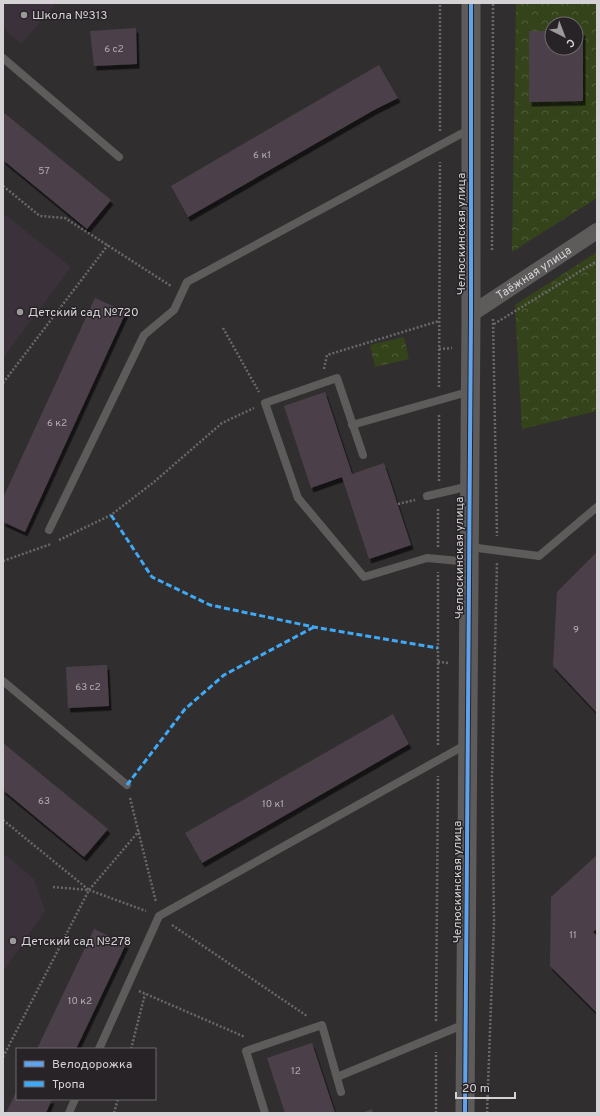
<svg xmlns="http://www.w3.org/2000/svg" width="600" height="1116" font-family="Overpass,sans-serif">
<defs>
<pattern id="forest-crowns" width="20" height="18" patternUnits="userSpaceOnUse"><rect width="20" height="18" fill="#34431a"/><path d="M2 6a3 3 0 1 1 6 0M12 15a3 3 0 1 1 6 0" fill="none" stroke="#505d3a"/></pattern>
<filter id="shadow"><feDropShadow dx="2.5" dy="4.5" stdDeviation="0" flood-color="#0009"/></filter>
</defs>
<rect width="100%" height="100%" fill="#312e30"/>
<g fill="#3b313a">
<path d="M3 3H56L21 44 3 28Z"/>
<path d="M3 213 71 267 3 358Z"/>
<path d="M3 853 34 879 45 911 3 972Z"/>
</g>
<g fill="url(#forest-crowns)" fill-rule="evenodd">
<path d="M516 3H597V198L512 252ZM552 24H576V48H552Z"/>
<path d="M597 252V411L522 429 515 305Z"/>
<path d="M404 337 409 359 375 367 370 345Z"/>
</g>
<g fill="#4b4148" filter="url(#shadow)">
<path d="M136 28 137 64 94 66 90 31Z"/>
<path d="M529 31H552V48H576V31H583V101L529 102Z"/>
<path d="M379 65 398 98 374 110 188 217 171 186Z"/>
<path d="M3 112 111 200 87 229 3 160Z"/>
<path d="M95 298 126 312 25 532 3 522V498Z"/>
<path d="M325 392 352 474 384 463 411 545 369 559 342 477 311 488 284 406Z"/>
<path d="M597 552V713L553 666 557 592Z"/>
<path d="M107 665 109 706 68 708 66 667Z"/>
<path d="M393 714 409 744 202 863 185 833Z"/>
<path d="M3 743 108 829 84 857 3 790Z"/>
<path d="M597 855V929L593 932 597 936V1013L550 966 551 897Z"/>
<path d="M94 929 126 944 87 1026 76 1049H37Z"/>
<path d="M312 1043 335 1113H285L267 1058Z"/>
<path d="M17 1090V1099H52L46 1113H6Z"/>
<path d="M372 1109 373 1113H362Z"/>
</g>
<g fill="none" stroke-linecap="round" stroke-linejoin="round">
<g stroke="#696969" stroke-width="2.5" stroke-dasharray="2 2" stroke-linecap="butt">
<path d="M440 131V3"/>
<path d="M3 186 40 216 65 218 171 286"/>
<path d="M492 250 493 3"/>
<path d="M493 319 497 536"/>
<path d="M494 324 597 261"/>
<path d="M223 328 259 392"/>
<path d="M439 349 452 348"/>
<path d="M324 369 327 355 439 321"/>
<path d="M3 383 108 245"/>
<path d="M439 387 440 162"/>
<path d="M439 481V414"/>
<path d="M398 504 415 500"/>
<path d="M59 540 111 515 154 482 222 423 254 408"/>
<path d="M438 547V508"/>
<path d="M3 561 51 544"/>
<path d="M438 662 449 663"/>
<path d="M438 745V572"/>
<path d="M130 798 156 902"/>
<path d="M3 820 89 890"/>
<path d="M53 887 89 890 146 911"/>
<path d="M172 925 307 1016"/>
<path d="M139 991 245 1037"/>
<path d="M436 1021 438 776"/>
<path d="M131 1049 145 994"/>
<path d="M3 1057 89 890 139 831"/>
<path d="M114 1113 118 1099"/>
<path d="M436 1113V1052"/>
<path d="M487 1113 494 922 492 777 497 563"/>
</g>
<g stroke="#5d5c5b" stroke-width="8">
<path d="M3 58 119 157"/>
<path d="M352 425 471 391"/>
<path d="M363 455 337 378 265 403 298 498 364 577 427 558 470 562"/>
<path d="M427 496 470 486"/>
<path d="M49 530 144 335 174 310 187 282 470 129"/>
<path d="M470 547 539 556 597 507"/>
<path d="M3 681 127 785"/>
<path d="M99 1049 159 916 467 744"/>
<path d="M337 1077 465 1024"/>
<path d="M69 1113 75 1099"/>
<path d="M265 1113 246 1051 322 1025 341 1092"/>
</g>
<path stroke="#5d5c5b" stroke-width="16" id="s1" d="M471 314 597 231"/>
<path stroke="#5d5c5b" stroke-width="19" d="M465 1113 471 314V3"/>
<g stroke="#3fa9f5" stroke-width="3" stroke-dasharray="6 3" stroke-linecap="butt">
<path d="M111 515 152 577 210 605 314 627 438 648"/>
<path d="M127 785 185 709 224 675 314 627"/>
</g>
<g stroke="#282327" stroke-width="6">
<path id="cycleway" d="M465 1113 471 314V3"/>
</g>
<use href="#cycleway" stroke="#60a3ed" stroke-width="4"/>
</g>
<g fill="#9c999b" stroke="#282327" stroke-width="1.5">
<circle cx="24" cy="15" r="4"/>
<circle cx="20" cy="312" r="4"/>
<circle cx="13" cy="941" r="4"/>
</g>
<g text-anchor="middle" stroke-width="3" stroke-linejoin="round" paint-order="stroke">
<g font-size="10" fill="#b2aeb2">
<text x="114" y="52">6 с2</text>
<text x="262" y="158">6 к1</text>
<text x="44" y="174">57</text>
<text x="57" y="426">6 к2</text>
<text x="576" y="633">9</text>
<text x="88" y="690">63 с2</text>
<text x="44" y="804">63</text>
<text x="273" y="807">10 к1</text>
<text x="573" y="938">11</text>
<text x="80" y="1004">10 к2</text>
<text x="296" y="1074">12</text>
</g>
<g font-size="12" fill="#d5d2d5" stroke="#282327" text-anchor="start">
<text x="32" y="19">Школа №313</text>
<text x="28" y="316">Детский сад №720</text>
<text x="21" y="945">Детский сад №278</text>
</g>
<g font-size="12" fill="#d5d2d5" stroke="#282327">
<text transform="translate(461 234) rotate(-90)" y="4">Челюскинская улица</text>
<text dy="4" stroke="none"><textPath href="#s1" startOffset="75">Таёжная улица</textPath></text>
<text transform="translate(459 558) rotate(-90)" y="4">Челюскинская улица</text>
<text transform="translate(457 882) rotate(-90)" y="4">Челюскинская улица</text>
</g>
</g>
<rect width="600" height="1116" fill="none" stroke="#d5d2d5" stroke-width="8"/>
<rect x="16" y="1048" width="140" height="52" fill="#282327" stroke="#6d696d"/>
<rect x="24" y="1061" width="20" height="6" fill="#60a3ed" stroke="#6d696d"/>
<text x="52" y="1068" font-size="12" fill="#d5d2d5">Велодорожка</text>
<rect x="24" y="1081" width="20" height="6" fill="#3fa9f5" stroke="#6d696d"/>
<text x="52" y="1088" font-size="12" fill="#d5d2d5">Тропа</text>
<g transform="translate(564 36) rotate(138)"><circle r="19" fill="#282327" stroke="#6d696d"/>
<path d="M0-3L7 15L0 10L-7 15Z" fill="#9c999b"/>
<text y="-6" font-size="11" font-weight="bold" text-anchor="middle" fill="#d5d2d5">С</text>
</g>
<path d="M456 1092v6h59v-6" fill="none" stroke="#d5d2d5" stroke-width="2"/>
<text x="462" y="1092" font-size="12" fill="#d5d2d5" stroke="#282327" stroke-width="3" paint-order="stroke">20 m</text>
</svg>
